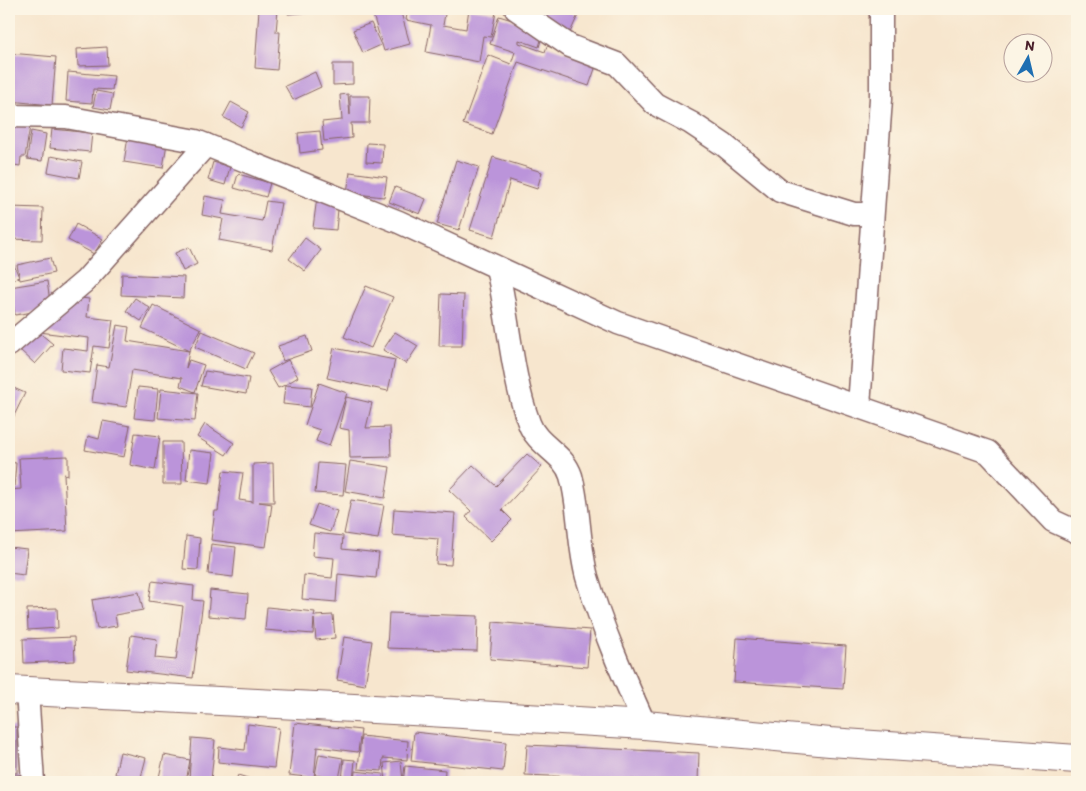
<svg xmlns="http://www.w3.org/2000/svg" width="1086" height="791" font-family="Itim,sans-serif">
<rect width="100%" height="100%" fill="#fcf5e5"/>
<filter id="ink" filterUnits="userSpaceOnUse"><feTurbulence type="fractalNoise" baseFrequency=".02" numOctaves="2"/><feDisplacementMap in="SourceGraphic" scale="10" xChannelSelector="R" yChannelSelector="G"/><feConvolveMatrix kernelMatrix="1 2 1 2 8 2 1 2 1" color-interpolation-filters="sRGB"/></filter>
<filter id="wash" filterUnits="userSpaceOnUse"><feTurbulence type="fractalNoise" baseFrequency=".0096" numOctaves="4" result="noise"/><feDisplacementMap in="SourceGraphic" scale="20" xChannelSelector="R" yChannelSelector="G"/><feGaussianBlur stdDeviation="1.12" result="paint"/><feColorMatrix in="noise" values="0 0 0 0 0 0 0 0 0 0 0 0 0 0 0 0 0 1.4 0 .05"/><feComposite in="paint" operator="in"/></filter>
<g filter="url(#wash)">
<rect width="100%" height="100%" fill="#f7e6ce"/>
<g id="blocks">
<g fill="#bb94da">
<path d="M259 9H278L276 32H280L277 70 255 68Z"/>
<path d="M288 9H323V11L288 14Z"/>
<path d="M395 9H400L410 44 384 51 373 15Z"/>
<path d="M408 9H446L443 25 466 29 469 9 496 12 491 37 483 36 479 62 426 52 431 25 406 20Z"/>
<path d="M510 9H564L578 15 569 35Z"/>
<path d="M499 16 544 30 539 47 519 40V43L545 52 547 46 597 63 589 86 518 62 492 134 463 124 488 55 511 64 515 52 490 44Z"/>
<path d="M371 23 381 45 363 53 353 30Z"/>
<path d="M107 47 108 65 78 66 77 49Z"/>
<path d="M9 53 56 57 52 105 9 101Z"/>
<path d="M333 64H353V84L333 85Z"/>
<path d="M68 72 114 76 112 90 93 89 92 103 66 101Z"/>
<path d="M315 72 321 87 293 100 285 86Z"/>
<path d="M96 91 113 94 110 110 93 107Z"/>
<path d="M348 94 350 115V96H370L369 123H351L352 138 324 141 322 122 342 120 340 95Z"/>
<path d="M231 102 249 112 241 127 223 117Z"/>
<path d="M9 122 30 126 25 157H21L20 166 9 164Z"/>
<path d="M52 129 92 133 90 152 50 148Z"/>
<path d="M31 131 46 134 42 161 27 159Z"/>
<path d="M320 131 322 150 300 153 298 133Z"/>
<path d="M128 137 167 143 163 168 124 162Z"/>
<path d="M367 143 383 144 382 163 366 162Z"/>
<path d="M51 156 82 162 79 178 48 172Z"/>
<path d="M493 157 542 172 537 189 510 180 494 237 470 230Z"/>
<path d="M456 160 479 167 459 230 437 224Z"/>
<path d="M213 162 230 167 225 185 208 180Z"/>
<path d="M350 172 387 177 384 197 347 193Z"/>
<path d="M238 174 270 183 266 197 234 188Z"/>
<path d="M395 187 426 199 420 214 389 202Z"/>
<path d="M205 196 225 200 222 214 262 221 266 201 281 203 272 250 219 240 223 219 202 215Z"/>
<path d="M317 197 339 199 336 230 313 228Z"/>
<path d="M9 207 43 208 42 240 9 239Z"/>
<path d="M76 224 103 239 94 254 68 240Z"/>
<path d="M305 238 321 250 305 271 289 259Z"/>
<path d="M189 247 197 264 183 271 175 253Z"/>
<path d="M9 253 19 277 9 281Z"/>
<path d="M50 258 54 273 20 280 17 265Z"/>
<path d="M122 274 184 277 183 298 121 295Z"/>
<path d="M47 281 51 309 15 315 10 287Z"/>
<path d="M366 286 393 297 371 348 344 337Z"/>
<path d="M441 294 464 295 462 346H439Z"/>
<path d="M65 296 89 299 87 317 113 320 109 348 94 346 90 373 61 370 63 348 88 351 89 338 39 332Z"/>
<path d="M135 298 150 308 141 321 126 311Z"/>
<path d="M153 305 201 329 189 351 186 368 189 360 204 365 195 392 180 386 182 378 132 370 126 407 92 402 97 365 109 367 117 325 129 327 127 341 189 351 142 328Z"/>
<path d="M36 330 53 344 35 364 19 349Z"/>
<path d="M202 331 254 353 246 369 195 347Z"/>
<path d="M395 332 418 346 406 364 383 350Z"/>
<path d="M307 336 312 351 283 361 278 346Z"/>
<path d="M334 348 395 360 388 391 327 378Z"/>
<path d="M288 360 298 377 285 385 312 387 310 407 283 404 285 385 278 388 268 371Z"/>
<path d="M205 371 249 378 246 394 201 386Z"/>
<path d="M319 383 347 393 329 446 316 441 320 430 305 425Z"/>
<path d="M9 386 25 393 12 420 9 419Z"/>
<path d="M138 387 158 389 155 420 134 418Z"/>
<path d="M161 389 198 393 195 421 158 418Z"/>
<path d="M346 397 372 403 366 428 390 427 391 457 350 458 349 430 339 428Z"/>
<path d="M103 421 130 426 124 457 85 450 88 436 99 439Z"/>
<path d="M205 424 234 443 226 455 197 437Z"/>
<path d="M135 433 160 436 155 470 130 465Z"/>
<path d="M163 442H181L182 484H163Z"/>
<path d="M189 450 214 453 210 483 186 480Z"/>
<path d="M527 454 542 467 502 510 512 520 491 541 466 517 471 511 449 490 473 465 496 486Z"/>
<path d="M68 456V475L64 474 67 531 9 534V490L21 489 19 458Z"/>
<path d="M350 461 390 467 385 498 345 491Z"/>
<path d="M9 462 16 463 14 488H9Z"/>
<path d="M273 463 274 502H259L272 504 266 547 211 540 215 511H218L223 471 243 473 239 500 253 502V464Z"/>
<path d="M318 463 346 465 343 495 315 493Z"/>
<path d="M351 500 384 505 378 539 344 534Z"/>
<path d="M317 504 337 511 330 532 309 525Z"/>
<path d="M394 509 455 513 451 565 436 564 438 539 392 535Z"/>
<path d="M314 533 343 536 342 549 379 553 376 578 338 574 336 602 302 599 304 575 332 578 334 558 312 556Z"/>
<path d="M186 536 200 538 198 570 183 569Z"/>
<path d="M211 544 236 547 233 577 208 574Z"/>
<path d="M9 547 27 549 24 575 9 573Z"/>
<path d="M152 581 194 586 193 600 203 601 193 678 126 670 131 635 157 639 155 658 176 660 183 606 149 601Z"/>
<path d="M210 590 248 594 246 619 208 616Z"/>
<path d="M139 592 143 610 115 615 117 626 97 629 92 600Z"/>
<path d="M267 607 315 612 314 616 333 615 335 638 316 640 314 619 313 634 265 630Z"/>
<path d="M57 608 58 628 28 630 27 609Z"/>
<path d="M389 613 478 616 477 651 387 648Z"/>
<path d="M493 622 590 630 587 667 490 659Z"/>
<path d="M74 637 75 661 24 663 23 639Z"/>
<path d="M344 637 372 641 365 685 337 680Z"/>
<path d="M737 638 846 646 843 689 734 682Z"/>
<path d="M295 723 361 730 358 752 317 747 314 778 289 775Z"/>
<path d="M248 724 279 728 274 768 218 762 219 747 245 750Z"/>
<rect x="9" y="727" width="8" height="46"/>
<path d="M414 732 506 742 503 771 411 761Z"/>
<path d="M361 736 408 741 407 760 383 758 382 771 358 769Z"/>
<path d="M192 738 215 740 211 780 189 779Z"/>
<path d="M527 745 699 753 698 782 525 775Z"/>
<path d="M120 752 146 758 140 781 115 774Z"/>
<path d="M319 754 343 758 339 779 315 775Z"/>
<path d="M164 755 190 760 186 782H158Z"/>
<path d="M344 759 355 760 353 782 342 781Z"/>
<path d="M401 761 403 782H386L384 763Z"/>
<path d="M405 766 445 770 444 782H403Z"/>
<path d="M355 771 383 774 382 782H354Z"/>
<path d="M23 774 24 782H9V776Z"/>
<path d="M238 775 260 782H235Z"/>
<path d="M289 778 309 781V782H289Z"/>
</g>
</g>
</g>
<g filter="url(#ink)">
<use href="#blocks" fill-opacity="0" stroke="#876564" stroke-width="1"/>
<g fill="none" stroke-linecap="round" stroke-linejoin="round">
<g stroke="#876564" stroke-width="25">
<g id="minor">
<path d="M516 9 570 46 617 64 655 104 691 123 724 145 780 191 854 214H872"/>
<path d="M9 116 66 117 196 141 399 222 618 323 988 452 1053 521 1077 532"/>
<path d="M497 268C509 319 511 374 529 423 537 446 564 453 571 476 580 508 578 544 587 577 602 628 623 676 645 725"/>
<path d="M9 345 85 281 206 145"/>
<path d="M859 406 881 99V9"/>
<path d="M27 691 33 782"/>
</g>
</g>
<g stroke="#876564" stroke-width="30">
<path id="tertiary" d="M9 690 412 711 645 725 830 742 1077 759"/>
</g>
<use href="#minor" stroke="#fff" stroke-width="22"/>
<use href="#tertiary" stroke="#fff" stroke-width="28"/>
</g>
</g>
<rect width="1086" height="791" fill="none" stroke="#fcf5e5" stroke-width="30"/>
<g transform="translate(1028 58) rotate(8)"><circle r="24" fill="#fcf5e5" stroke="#b59f9b"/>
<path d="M0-4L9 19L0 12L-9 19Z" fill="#1f6fb2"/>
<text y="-8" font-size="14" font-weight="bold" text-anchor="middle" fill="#4a1f2b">N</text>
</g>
</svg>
